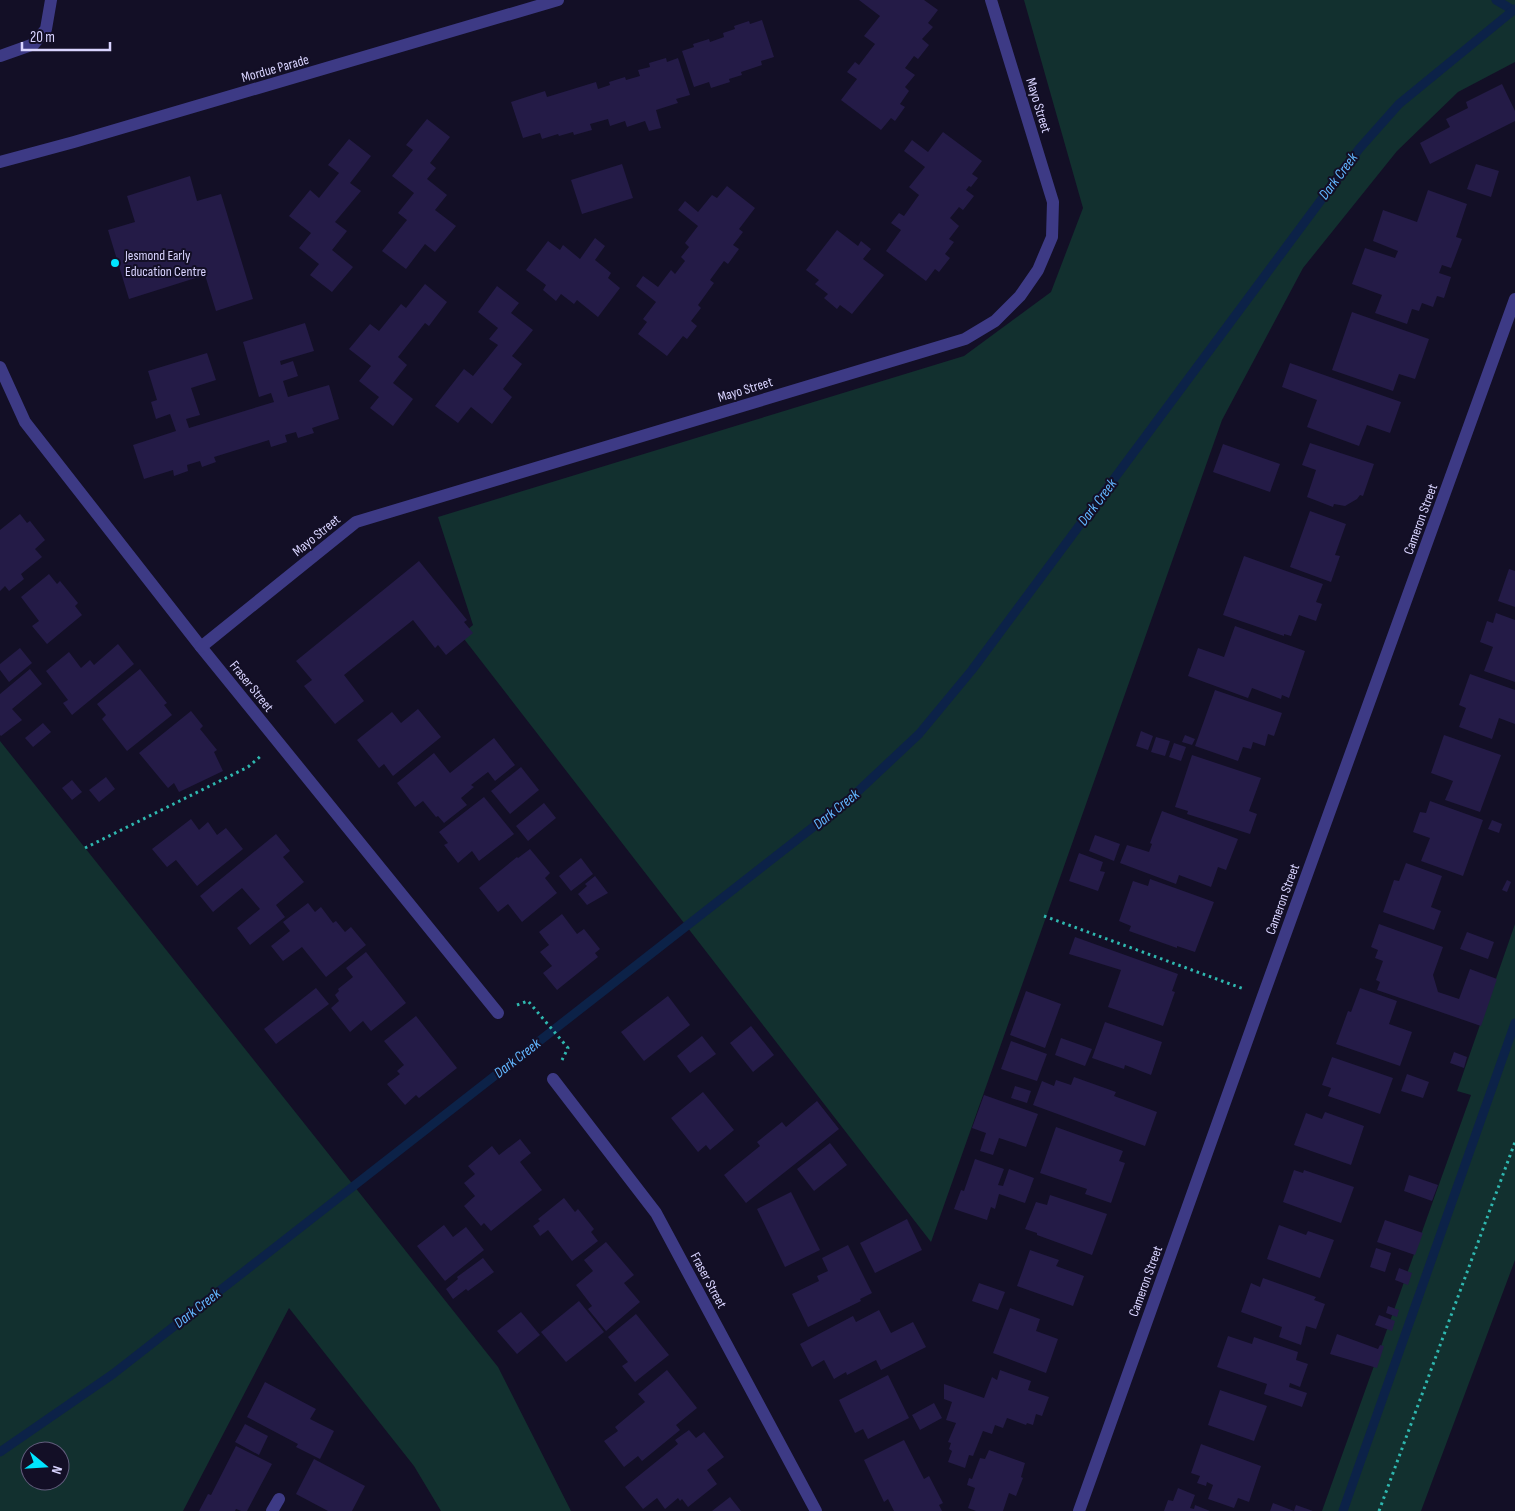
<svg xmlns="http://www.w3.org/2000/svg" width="1515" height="1511" font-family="'Sofia Sans Condensed',sans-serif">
<rect width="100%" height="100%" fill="#130f26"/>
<g fill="#12302f" fill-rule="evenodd">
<path d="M1024 0H1515V62L1458 92 1397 151 1303 268 1222 420 931 1242 461 635 473 625 438 517 964 356 1051 292 1083 208Z"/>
<path d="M0 741 498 1367 571 1511H441L414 1466 289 1308 183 1511H0ZM30 1451H60V1481H30Z"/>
<path d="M1515 924V1260L1421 1511H1322L1471 1095 1457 1091Z"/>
</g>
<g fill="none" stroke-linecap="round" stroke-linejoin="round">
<g stroke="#0c2248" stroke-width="9">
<path d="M1496 0 1513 10"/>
<path d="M0 1452 113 1374 853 796 919 734 972 670 1359 149 1399 104 1515 9"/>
<path d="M1343 1511 1515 1023"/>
</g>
</g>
<g fill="#241b47">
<path d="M859 0H924L938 10 928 23 933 27 922 39 929 45 918 59 914 56 905 68 915 75 905 87 909 91 900 104 905 107 895 121 891 118 881 130 841 100 857 79 847 72 855 62 859 65 875 44 864 36 880 16Z"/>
<path d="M762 20 774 57 761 61 762 65 741 72 742 75 729 79 730 82 711 88 709 82 694 87 682 51 694 47 693 44 709 39 710 42 724 37 723 33 735 29 734 26 749 21 750 24Z"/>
<path d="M666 58 667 62 678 58 690 95 676 99 678 103 656 110 661 128 649 131 645 121 627 127 625 121 610 126 608 119 590 124 592 130 574 135 573 132 559 136 558 134 542 139 540 133 523 138 511 102 545 91 547 97 596 82 598 89 610 85 609 82 625 77 626 80 640 76 638 70 650 67 649 63Z"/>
<path d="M1502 84 1515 111V121L1430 164 1420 143 1450 127 1446 119 1468 108 1466 102Z"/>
<path d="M427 119 450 137 430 163 436 168 427 179 447 195 435 210 456 226 435 252 425 244 406 269 382 251 407 220 398 213 414 193 392 176 413 150 406 145Z"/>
<path d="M943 132 982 161 972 174 978 178 971 187 969 186 966 190 974 196 963 210 959 207 950 218 959 226 949 239 954 242 945 254 950 258 939 272 935 269 926 281 886 251 901 230 891 223 899 213 904 216 919 195 909 187 925 167 904 151 912 140 928 152Z"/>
<path d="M349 139 371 156 350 183 361 191 335 222 347 231 332 250 353 267 332 292 310 275 319 264 299 248 311 233 289 216 310 190 319 198 339 173 328 165Z"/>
<path d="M622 164 633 198 582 214 571 180Z"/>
<path d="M1476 164 1499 171 1491 197 1467 189Z"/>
<path d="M190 176 197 201 221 194 253 299 216 311 205 275 129 299 108 230 135 222 127 196Z"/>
<path d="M727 186 755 208 739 229 743 232 733 245 739 249 728 264 724 261 710 280 714 283 698 305 701 308 691 321 697 326 687 339 683 336 667 356 638 334 647 322 643 319 656 302 636 286 643 276 658 287 671 270 675 274 685 261 681 257 689 247 685 243 698 226 678 210 685 201 698 212 712 195 717 198Z"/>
<path d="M1428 190 1467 204 1456 237 1462 239 1451 268 1442 265 1439 273 1451 277 1444 298 1437 296 1433 307 1422 303 1419 311 1412 309 1407 324 1375 313 1382 295 1352 284 1365 248 1395 258 1398 251 1373 241 1383 210 1417 222Z"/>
<path d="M837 230 858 246 861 241 871 249 863 259 884 275 852 314 840 305 837 309 824 298 828 294 815 284 819 280 806 270Z"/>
<path d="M595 238 605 246 595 260 611 273 608 278 620 288 598 317 577 300 574 304 561 294 556 301 543 290 546 285 526 270 548 241 560 250 563 245 580 259Z"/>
<path d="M425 284 447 302 429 326 425 323 398 357 407 365 393 383 413 399 393 426 370 408 379 397 359 381 371 366 349 349 370 324 379 331 401 304 406 308Z"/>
<path d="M497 286 519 303 511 313 533 330 512 356 522 364 503 389 512 397 492 424 471 407 458 423 435 406 464 369 473 376 498 345 489 339 498 328 478 312Z"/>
<path d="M1352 312 1429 339 1415 379 1399 374 1393 391 1332 370Z"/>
<path d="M305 323 314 351 280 361 281 365 293 361 298 376 283 381 288 397 329 385 339 419 312 428 314 433 298 438 296 432 285 435 287 442 271 447 269 440 214 457 216 462 202 467 200 461 187 465 188 471 174 476 173 470 144 479 133 445 176 431 170 414 156 419 151 402 157 400 148 371 207 353 216 380 191 388 200 415 186 419 189 428 274 402 271 393 259 397 243 342Z"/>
<path d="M1290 363 1401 402 1390 433 1367 425 1359 446 1307 427 1317 400 1282 387Z"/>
<path d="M1310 443 1374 464 1363 496 1360 495 1357 499 1345 506 1334 504 1333 507 1307 497 1316 470 1302 465Z"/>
<path d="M1223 444 1280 464 1270 492 1213 472Z"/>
<path d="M1310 511 1346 524 1335 555 1340 556 1331 582 1290 567Z"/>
<path d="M20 514 27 523 30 521 45 540 35 549 42 557 21 574 24 579 9 591 5 586 0 591V530Z"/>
<path d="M1244 556 1323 584 1316 602 1322 604 1316 621 1299 615 1291 636 1284 634V636L1223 615Z"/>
<path d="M419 561 467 620 464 622 473 633 446 655 438 645 435 648 413 620 344 675 364 701 335 724 304 686 312 680 296 661Z"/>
<path d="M1509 569 1515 571V607L1498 601Z"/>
<path d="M49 574 57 584 60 581 78 603 75 606 82 615 47 644 32 626 39 621 21 597Z"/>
<path d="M1496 613 1515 620V682L1484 671 1493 647 1480 642 1487 621 1493 623Z"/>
<path d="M1235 626 1305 651 1289 698 1282 695 1281 699 1252 688 1248 698 1188 676 1198 648 1224 657Z"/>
<path d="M118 644 134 664 72 715 63 703 68 700 46 671 69 652 81 668 90 660 94 665Z"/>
<path d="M20 648 32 663 9 682 0 670V664Z"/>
<path d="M30 669 42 684 12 709 22 720 1 736 0 735V694Z"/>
<path d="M140 669 167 703 164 705 172 715 127 751 102 719 106 715 97 704Z"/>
<path d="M1470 674 1515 690V724L1499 718 1492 739 1459 727 1466 708 1459 705Z"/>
<path d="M1215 690 1282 713 1274 736 1268 734 1265 746 1253 742 1251 749 1243 747 1238 761 1195 746Z"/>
<path d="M418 709 441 737 393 776 384 764 379 768 357 740 392 712 401 723Z"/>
<path d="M191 711 203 726 200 729 217 750 214 752 223 771 179 792 174 783 168 788 139 753Z"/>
<path d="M43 723 51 732 33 747 25 738Z"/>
<path d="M1141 731 1153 736 1148 750 1136 746Z"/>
<path d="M1185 735 1195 739 1192 745 1182 742Z"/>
<path d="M1444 735 1501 755 1480 812 1445 800 1453 781 1431 773Z"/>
<path d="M1156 737 1170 741 1165 756 1151 752Z"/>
<path d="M494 738 515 765 495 781 488 772 471 785 474 787 461 798 467 805 444 823 438 816 436 817 423 801 415 807 397 783 434 753 450 773Z"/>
<path d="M1174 743 1186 747 1181 761 1169 757Z"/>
<path d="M1192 755 1261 778 1249 811 1257 814 1250 834 1187 814 1188 811 1175 807Z"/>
<path d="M521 767 539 790 510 814 491 791Z"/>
<path d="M106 777 115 789 99 802 89 790Z"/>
<path d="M72 780 82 792 72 800 62 788Z"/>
<path d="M484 797 514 834 479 861 472 851 458 863 444 845 448 843 439 832Z"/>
<path d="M1430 801 1483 820 1463 876 1421 861 1430 838 1413 832 1420 812 1426 813Z"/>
<path d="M544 803 556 818 528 841 516 826Z"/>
<path d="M1162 811 1238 839 1226 870 1218 867 1211 887 1179 875 1176 884 1120 863 1127 845 1149 852 1152 844 1150 843Z"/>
<path d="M191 819 199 830 208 822 217 835 226 828 243 849 197 886 176 860 167 867 152 849Z"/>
<path d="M1492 820 1502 824 1499 833 1488 829Z"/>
<path d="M276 834 290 851 283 857 304 882 276 905 285 917 250 945 237 928 260 909 242 888 213 912 200 896Z"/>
<path d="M1095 835 1120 844 1114 861 1089 851Z"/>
<path d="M530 849 550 873 545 878 557 893 522 922 508 904 498 912 479 888 517 857 518 858Z"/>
<path d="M1079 853 1103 862 1100 871 1105 872 1098 891 1069 881Z"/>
<path d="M581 858 593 874 571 891 559 876Z"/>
<path d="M1406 863 1442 876 1431 907 1441 911 1434 930 1383 912 1394 880 1399 881Z"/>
<path d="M595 876 608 893 587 905 578 894 587 886 585 884Z"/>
<path d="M1150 879 1214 902 1195 952 1177 946V948L1129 931 1131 926 1119 921 1133 881 1148 886Z"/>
<path d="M1507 880 1511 882 1507 892 1502 890Z"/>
<path d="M308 903 315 912 321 907 333 923 336 921 345 932 351 927 366 945 326 977 302 947 283 961 271 946 290 931 283 922Z"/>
<path d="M562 914 577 934 584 929 600 949 595 953 598 957 557 990 543 973 552 966 540 952 549 945 539 932Z"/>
<path d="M1379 924 1443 947 1433 975 1438 992 1459 999 1470 969 1497 979 1481 1026 1377 990 1380 982 1376 980 1383 961 1375 958 1378 950 1371 947Z"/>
<path d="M1467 932 1494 942 1488 959 1460 949Z"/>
<path d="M1075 937 1178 974 1172 991 1175 992 1163 1026 1108 1007 1121 970 1069 954Z"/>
<path d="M366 952 406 1003 371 1031 363 1021 350 1032 331 1008 339 1001 335 995 339 991 338 989 353 977 346 968Z"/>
<path d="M316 988 329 1004 276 1044 264 1029Z"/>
<path d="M1360 988 1397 1001 1389 1024 1412 1032 1400 1066 1336 1044 1348 1011 1351 1012Z"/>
<path d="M1026 991 1061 1004 1045 1048 1010 1035Z"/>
<path d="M668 996 690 1025 644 1061 621 1032Z"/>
<path d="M416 1016 457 1068 419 1098 416 1095 405 1105 387 1084 400 1074 397 1071 404 1065 384 1041Z"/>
<path d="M1105 1022 1162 1042 1151 1075 1125 1065 1124 1069 1092 1058Z"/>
<path d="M751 1026 774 1055 753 1072 730 1043Z"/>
<path d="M702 1036 716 1054 690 1073 677 1056Z"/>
<path d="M1061 1038 1092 1049 1085 1066 1055 1055Z"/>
<path d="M1011 1041 1047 1054 1037 1081 1001 1069Z"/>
<path d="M1454 1052 1467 1057 1464 1068 1450 1063Z"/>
<path d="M1332 1057 1393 1078 1380 1114 1328 1096 1331 1088 1322 1085Z"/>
<path d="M1407 1074 1429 1082 1423 1098 1401 1091Z"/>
<path d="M1074 1077 1116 1092 1114 1096 1157 1112 1145 1146 1033 1105 1042 1081 1054 1086 1056 1080 1071 1085Z"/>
<path d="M1015 1086 1031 1091 1027 1103 1011 1098Z"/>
<path d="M703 1092 734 1130 710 1150 706 1145 698 1152 671 1118Z"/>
<path d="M984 1095 1038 1114 1026 1147 999 1138 993 1155 980 1151 986 1133 972 1128Z"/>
<path d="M817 1101 839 1129 746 1203 724 1175 760 1146 757 1142 782 1122 786 1127Z"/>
<path d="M1325 1112 1364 1126 1351 1165 1294 1145 1306 1113 1322 1119Z"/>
<path d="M1056 1127 1123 1151 1119 1161 1125 1163 1111 1203 1085 1194 1087 1189 1040 1173Z"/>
<path d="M520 1139 531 1153 520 1162 542 1190 491 1231 484 1223 481 1226 464 1206 475 1196 464 1183 475 1174 468 1166 492 1146 499 1155Z"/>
<path d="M830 1143 847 1165 814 1191 797 1169Z"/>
<path d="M975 1159 1004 1169 998 1185 1003 1186 1009 1169 1034 1178 1025 1203 999 1194 995 1209 991 1207 987 1220 954 1209 961 1190 964 1191Z"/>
<path d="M1294 1170 1303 1173 1304 1170 1354 1187 1341 1223 1283 1202Z"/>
<path d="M1409 1175 1438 1185 1432 1201 1404 1191Z"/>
<path d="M791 1192 820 1250 785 1267 757 1209Z"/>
<path d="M1050 1195 1107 1214 1092 1255 1037 1235V1233L1025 1229 1036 1202 1047 1205Z"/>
<path d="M564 1198 575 1212 578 1209 594 1229 591 1232 598 1241 572 1261 548 1230 540 1236 533 1226 540 1221 538 1219Z"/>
<path d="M907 1219 922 1250 875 1273 860 1243Z"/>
<path d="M1385 1220 1423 1233 1415 1255 1377 1242Z"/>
<path d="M444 1225 453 1237 466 1227 484 1250 445 1281 417 1246Z"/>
<path d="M1279 1225 1306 1235 1308 1231 1334 1240 1320 1278 1267 1259Z"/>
<path d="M606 1242 634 1275 624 1283 640 1302 606 1331 588 1309 592 1306 576 1285 593 1271 584 1260Z"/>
<path d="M848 1245 872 1293 860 1299 861 1301 808 1327 792 1294 819 1281 817 1276 828 1271 822 1258Z"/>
<path d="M1376 1248 1391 1253 1385 1272 1370 1267Z"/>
<path d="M1030 1250 1059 1260 1056 1266 1084 1276 1073 1306 1017 1286Z"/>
<path d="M483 1258 494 1272 468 1291 466 1289 453 1299 446 1289 458 1279 457 1277Z"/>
<path d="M1399 1268 1412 1273 1408 1285 1395 1280Z"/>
<path d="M1263 1278 1316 1297 1314 1300 1325 1304 1316 1329 1306 1326 1301 1345 1279 1337 1282 1327 1241 1312 1251 1283 1260 1287Z"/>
<path d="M979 1283 1005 1292 998 1310 972 1301Z"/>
<path d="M579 1301 604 1332 566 1362 541 1332Z"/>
<path d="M1388 1306 1399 1310 1397 1317 1386 1313Z"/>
<path d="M1010 1308 1040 1319 1036 1331 1058 1339 1046 1373 993 1353Z"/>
<path d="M879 1310 891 1333 913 1322 926 1347 881 1370 876 1360 847 1375 846 1372 834 1379 824 1360 812 1367 800 1344 853 1316 856 1322Z"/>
<path d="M521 1312 540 1335 517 1354 497 1331Z"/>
<path d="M636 1314 669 1355 635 1382 622 1366 628 1362 608 1337Z"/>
<path d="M1379 1315 1395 1321 1392 1331 1375 1325Z"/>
<path d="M1337 1334 1378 1349 1380 1345 1384 1346 1377 1368 1330 1354Z"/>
<path d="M1228 1336 1252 1344 1254 1337 1298 1352 1296 1360 1308 1364 1300 1387 1290 1383 1289 1387 1307 1393 1302 1407 1264 1394 1267 1384 1217 1367Z"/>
<path d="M667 1370 697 1408 676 1425 680 1430 642 1461 638 1456 624 1467 604 1441 618 1431 615 1427 645 1402 638 1394Z"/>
<path d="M1000 1370 1031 1381 1028 1390 1049 1397 1042 1416 1036 1414 1033 1425 1027 1423 1026 1425 1007 1418 1003 1428 995 1425 992 1434 983 1431 973 1456 969 1455 965 1468 948 1462 952 1451 949 1449 951 1443 948 1442 956 1423 946 1420 952 1402 944 1399V1384L984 1398 992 1377 997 1380Z"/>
<path d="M888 1375 909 1418 868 1439 863 1429 855 1433 839 1400Z"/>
<path d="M265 1382 316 1409 310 1419 334 1431 320 1459 296 1447 298 1444 247 1417Z"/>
<path d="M1220 1390 1267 1406 1254 1441 1208 1425Z"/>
<path d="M934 1403 942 1418 920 1430 912 1415Z"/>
<path d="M245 1424 268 1436 259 1455 235 1442Z"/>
<path d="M689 1430 696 1438 704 1432 724 1457 707 1470 717 1484 688 1507 682 1499 680 1501 678 1498 665 1509 657 1498 643 1509 625 1487 678 1444 675 1440Z"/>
<path d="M904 1440 924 1479 929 1476 943 1503 939 1505 942 1511H894L888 1499 884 1502 864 1460Z"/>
<path d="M1201 1444 1261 1466 1249 1502 1238 1498 1234 1508 1208 1499 1213 1485 1207 1482 1206 1486 1197 1483 1200 1476 1191 1473Z"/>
<path d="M236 1446 272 1464 247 1511H241L236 1509 235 1511H199L208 1494 211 1495Z"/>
<path d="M989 1450 1025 1463 1021 1477 1023 1478 1016 1496 1009 1493 1003 1511H976L968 1508 975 1488 967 1485 969 1478 972 1479 980 1458 985 1459Z"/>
<path d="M314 1459 365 1486 352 1511H328L296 1494Z"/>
<path d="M1178 1488 1195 1495 1190 1508 1194 1509 1195 1505 1210 1511H1164L1168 1500 1173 1501Z"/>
<path d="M730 1497 741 1511H712Z"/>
<path d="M1273 1503 1294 1511 1296 1505 1313 1511H1270Z"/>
</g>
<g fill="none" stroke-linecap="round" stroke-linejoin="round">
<g stroke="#2fb8b0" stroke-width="3" stroke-dasharray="2.5 4" stroke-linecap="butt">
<path d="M85 848 248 767 262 755"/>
<path d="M1044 916 1244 989"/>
<path d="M517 1005 528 1001 568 1048 562 1060"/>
<path d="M1379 1511 1515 1142"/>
</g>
<g stroke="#3d3a85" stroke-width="12">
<path d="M0 56 34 44 46 29 51 0"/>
<path d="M272 1511 279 1499"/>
</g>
<g stroke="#3d3a85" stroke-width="12">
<path d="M0 162 74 142 558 0"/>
<path d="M0 367 25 422 201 647 498 1013"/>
<path d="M201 647 356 522 965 339 995 321 1020 296 1038 270 1052 237 1053 202 991 0"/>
<path d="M553 1079 656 1213 816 1511"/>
<path d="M1079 1511 1263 996 1515 299"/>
</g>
</g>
<circle fill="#00e5ff" stroke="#130f26" stroke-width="2" cx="115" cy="263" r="5"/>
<g text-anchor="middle" stroke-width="4" stroke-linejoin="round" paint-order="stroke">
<g font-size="14" fill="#d9d4ff" stroke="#130f26">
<text transform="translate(275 68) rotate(-16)" y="5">Mordue Parade</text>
<text transform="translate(1039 105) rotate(73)" y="5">Mayo Street</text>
<text transform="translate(745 389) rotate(-17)" y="5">Mayo Street</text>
<text transform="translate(1420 519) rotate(-70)" y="5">Cameron Street</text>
<text transform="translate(316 535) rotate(-39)" y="5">Mayo Street</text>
<text transform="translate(252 686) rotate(51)" y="5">Fraser Street</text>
<text transform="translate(1282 899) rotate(-70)" y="5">Cameron Street</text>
<text transform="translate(709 1280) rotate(62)" y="5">Fraser Street</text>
<text transform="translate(1145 1281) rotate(-70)" y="5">Cameron Street</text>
</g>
<g font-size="14" fill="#d9d4ff" stroke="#130f26" text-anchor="start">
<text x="125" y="260">Jesmond Early<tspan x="125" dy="16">Education Centre</tspan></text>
</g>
<g font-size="15" font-style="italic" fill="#62b6ff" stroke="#130f26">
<text transform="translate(1338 176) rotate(-53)" y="5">Dark Creek</text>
<text transform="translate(1097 502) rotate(-53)" y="5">Dark Creek</text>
<text transform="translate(836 809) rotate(-39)" y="5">Dark Creek</text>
<text transform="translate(517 1058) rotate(-38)" y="5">Dark Creek</text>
<text transform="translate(197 1308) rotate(-38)" y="5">Dark Creek</text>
</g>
</g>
<g transform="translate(45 1466) rotate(108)"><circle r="24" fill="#130f26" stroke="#625e7d"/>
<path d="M0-4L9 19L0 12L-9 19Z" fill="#00e5ff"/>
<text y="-8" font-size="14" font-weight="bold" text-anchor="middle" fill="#d9d4ff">N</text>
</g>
<path d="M22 42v8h88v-8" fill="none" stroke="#d9d4ff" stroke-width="2.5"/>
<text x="30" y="42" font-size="15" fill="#d9d4ff" stroke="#130f26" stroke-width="4" paint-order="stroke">20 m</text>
</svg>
